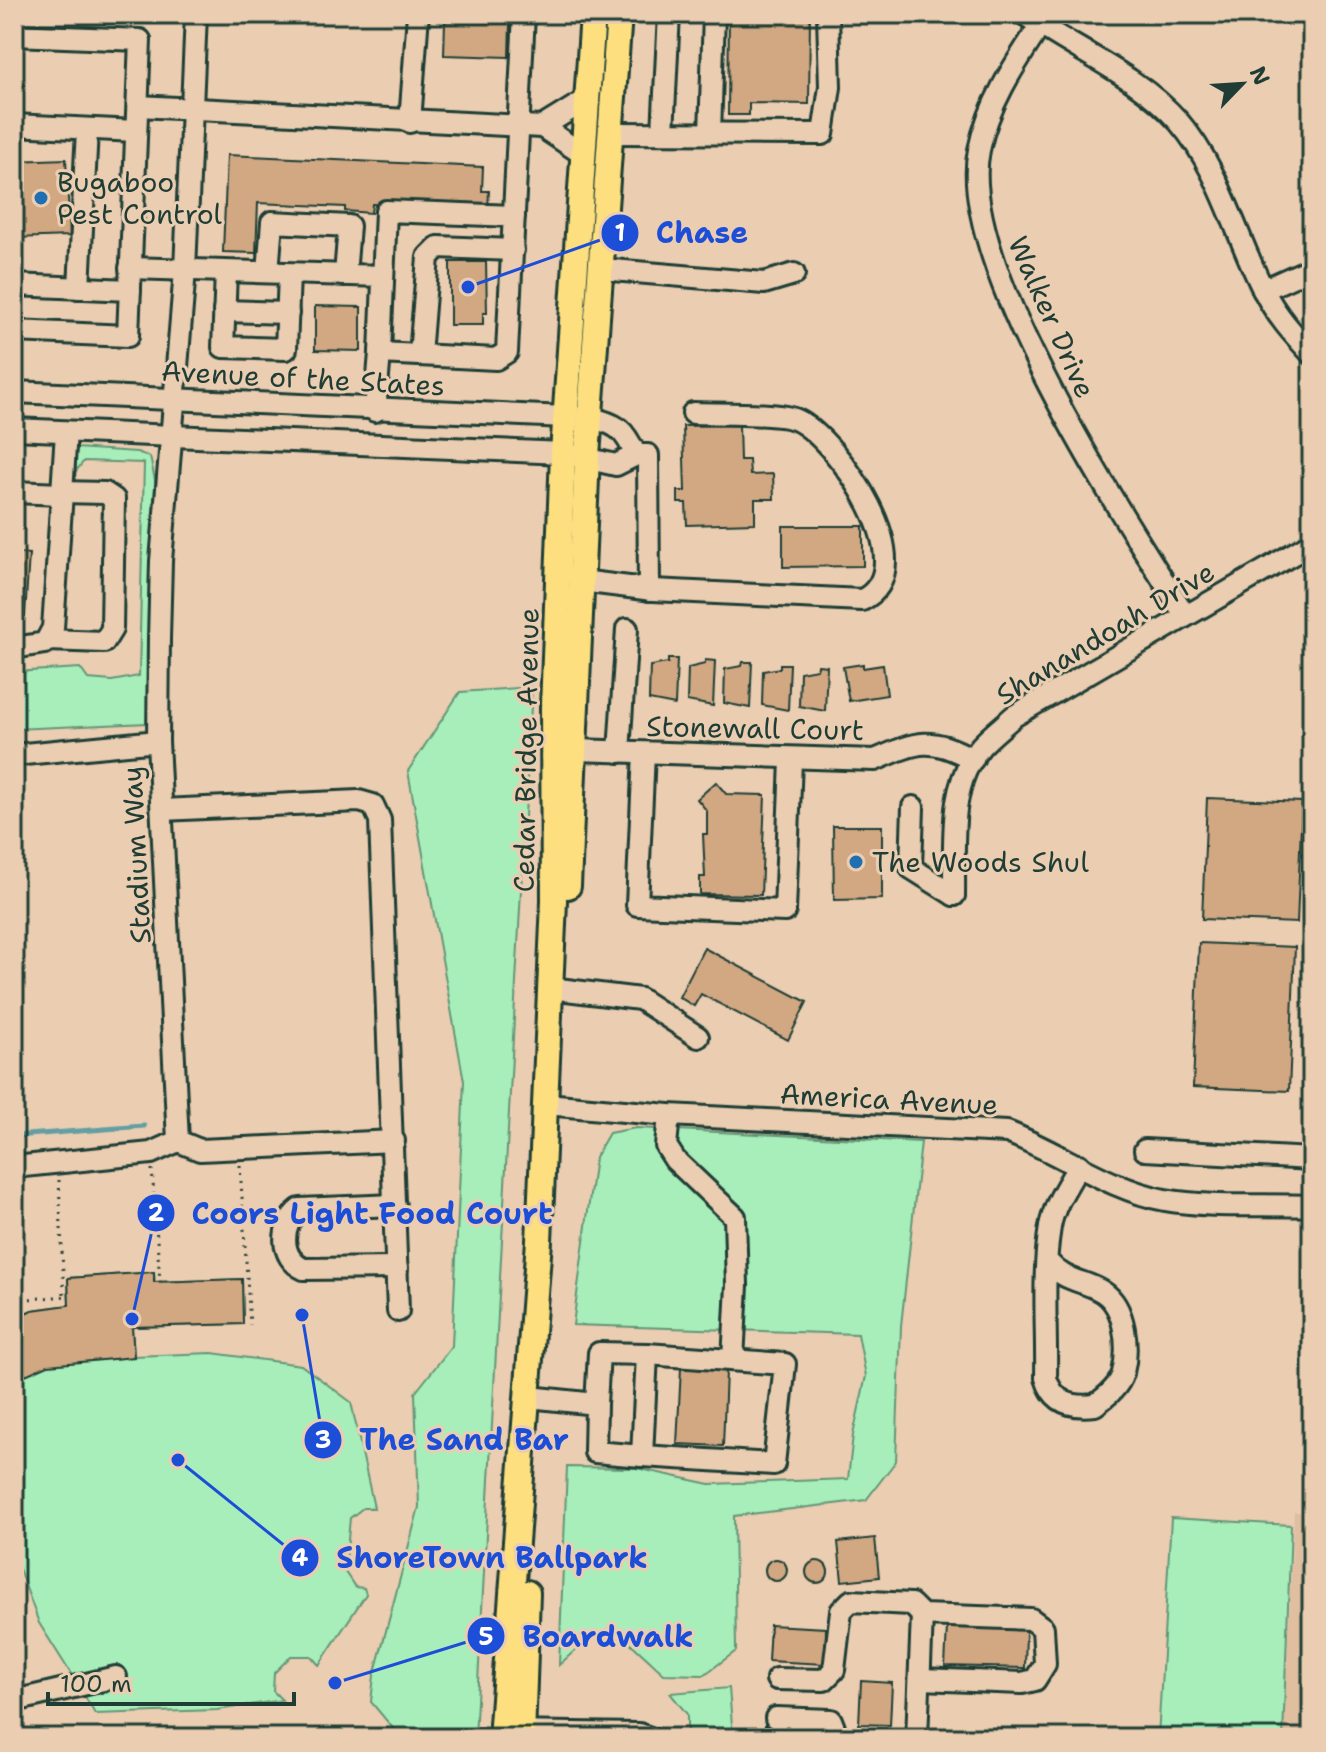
<svg xmlns="http://www.w3.org/2000/svg" width="1326" height="1752" font-family="'Shantell Sans',sans-serif">
<rect width="100%" height="100%" fill="#ebcdb1"/>
<filter id="ink" filterUnits="userSpaceOnUse"><feTurbulence type="fractalNoise" baseFrequency=".0125" numOctaves="2"/><feDisplacementMap in="SourceGraphic" scale="16" xChannelSelector="R" yChannelSelector="G"/><feConvolveMatrix kernelMatrix="1 2 1 2 8 2 1 2 1" color-interpolation-filters="sRGB"/></filter>
<g filter="url(#ink)">
<path fill="#e0bfa1" d="M1294 1512 1312 1513V1738H1283Z"/>
<g fill="#a8eeba" stroke="#649677" stroke-width="2">
<path d="M75 448 137 452 150 457 155 480 148 723 14 729V672L80 668 88 679 112 681 139 676 144 463 84 461 76 471Z"/>
<path d="M532 687 475 1738H401L371 1702 374 1676 419 1507 415 1393 452 1346 464 1081 408 771 460 692Z"/>
<path d="M636 1128 921 1142 901 1326 896 1461 866 1500 734 1516 736 1651 704 1675 664 1674 613 1627 582 1644 559 1665 567 1467 636 1468 710 1484 848 1479 853 1435 866 1376 858 1334 573 1325 595 1157 609 1133Z"/>
<path d="M154 1272 155 1282 242 1279 243 1324 132 1327 134 1356 212 1353 301 1365 351 1402 374 1508H363L350 1518 345 1572 355 1587 364 1588 366 1594 319 1665 311 1656H291L274 1673 273 1691 282 1700 217 1710 95 1714 84 1695 117 1688 115 1669 73 1677 39 1623 14 1555V1318L32 1310 69 1305 68 1278Z"/>
<path d="M1171 1518 1291 1525 1283 1738H1158Z"/>
<path d="M729 1688 733 1738H687V1714L670 1693Z"/>
</g>
<g fill="none" stroke-linecap="round" stroke-linejoin="round">
<path stroke="#629ea2" stroke-width="5" d="M14 1136 144 1126"/>
</g>
<g fill="#d2a883" stroke="#1f3d34" stroke-width="2">
<path d="M729 14H810L809 104 749 103V115H728Z"/>
<path d="M445 21 510 23 509 57 444 55Z"/>
<path d="M227 155 483 167 482 191H489L488 209 372 204 371 213 345 211V207L258 203 256 253 223 252Z"/>
<path d="M66 159 70 236 14 238V161Z"/>
<path d="M450 262H486L487 313H483V325H450Z"/>
<path d="M315 306 361 307V351L315 350Z"/>
<path d="M739 425 740 460H749L750 475 773 474 774 499H755V523L687 525 686 503H678V491H685L683 426Z"/>
<path d="M783 526H863V566L783 567Z"/>
<path d="M14 553 29 554 25 616 14 615Z"/>
<path d="M668 659H677L675 705 649 700 650 666 668 663Z"/>
<path d="M705 660 715 661 713 706 687 701 688 668 705 664Z"/>
<path d="M743 662H752L750 708 724 703 725 669 742 666Z"/>
<path d="M780 664H790L788 710 762 705 763 671 780 668Z"/>
<path d="M863 664V668L883 665 887 695 849 701 843 667Z"/>
<path d="M818 665 827 666 825 711 799 706 800 672 817 669Z"/>
<path d="M716 782 726 794 765 795 761 895 700 894V877H705L703 834H707V811L697 799Z"/>
<path d="M1207 798 1302 802 1297 923 1202 919Z"/>
<path d="M833 826H882V899L834 900Z"/>
<path d="M1199 943 1295 947 1289 1091 1193 1087Z"/>
<path d="M704 948 807 1002 788 1040 701 994 694 1006 679 997Z"/>
<path d="M154 1272V1282L242 1279 243 1324 132 1327 134 1357 48 1365 14 1380V1318L32 1310 69 1305 68 1278Z"/>
<path d="M681 1368 726 1371 723 1446 677 1444Z"/>
<path d="M875 1538 879 1577 842 1581 838 1542Z"/>
<circle cx="776" cy="1570" r="11"/>
<circle cx="817" cy="1572" r="11"/>
<path d="M770 1625 826 1628 825 1664 768 1661Z"/>
<path d="M947 1627 1026 1630 1025 1668 945 1666Z"/>
<path d="M861 1681 892 1683 890 1725 859 1724Z"/>
<path d="M765 1720 815 1721V1738H765Z"/>
</g>
<g fill="none" stroke-linecap="round" stroke-linejoin="round">
<g stroke="#1f3d34" stroke-width="26">
<g id="minor">
<path d="M1024 14C1074 50 1138 75 1179 122 1220 169 1236 237 1264 291 1276 315 1293 334 1312 354"/>
<path d="M1040 26C1015 64 988 104 979 150 955 261 1124 518 1185 615"/>
<path d="M14 35 140 40 128 336 14 331"/>
<path d="M138 106 542 127 584 155"/>
<path d="M410 122 418 14"/>
<path d="M14 125 136 131"/>
<path d="M542 127 589 98"/>
<path d="M663 132 669 14"/>
<path d="M611 133 823 134 830 87 828 14"/>
<path d="M710 133 714 14"/>
<path d="M130 268 383 276"/>
<path d="M601 269 764 283 794 274"/>
<path d="M226 272 223 347 286 349 289 274"/>
<path d="M268 272 272 222 349 226 345 275"/>
<path d="M14 285 130 290"/>
<path d="M79 288 87 129"/>
<path d="M1263 290 1312 268"/>
<path d="M224 311 288 313"/>
<path d="M380 353 386 211 514 216"/>
<path d="M420 355 428 257 438 247 513 250"/>
<path d="M14 392 589 418C617 423 624 429 636 455"/>
<path d="M375 411 380 353 496 359 507 352 524 14"/>
<path d="M14 429 563 453 616 465 636 455H648L649 590"/>
<path d="M14 492 61 494"/>
<path d="M581 581 653 590 862 600C927 568 838 440 797 420 781 412 715 414 693 413"/>
<path d="M47 640 104 642 112 629 114 499 105 493 61 492"/>
<path d="M14 648 45 643 53 628 66 432"/>
<path d="M576 750 875 760C919 741 929 736 973 759"/>
<path d="M619 752 627 629"/>
<path d="M644 753 637 905 785 911 791 760"/>
<path d="M14 755 158 741"/>
<path d="M913 807 911 868 954 895"/>
<path d="M162 810 359 801 373 805 380 820 398 1311"/>
<path d="M954 895C955 846 947 786 981 746 991 735 1003 726 1014 716L1312 543"/>
<path d="M550 988 640 999 698 1037"/>
<path d="M546 1104 669 1115 1007 1132C1059 1152 1110 1190 1165 1200 1210 1208 1266 1204 1312 1206"/>
<path d="M669 1115 666 1146 675 1160 735 1217 737 1285 733 1360"/>
<path d="M178 1141 200 1150 394 1141"/>
<path d="M1145 1150 1312 1159"/>
<path d="M14 1167 151 1153 178 1141 158 741 159 639 161 561 185 270 196 14"/>
<path d="M395 1205 300 1209C280 1224 279 1258 304 1269L397 1268"/>
<path d="M1049 1263C1065 1282 1084 1280 1103 1292 1126 1307 1129 1348 1123 1373 1119 1387 1106 1397 1095 1405 1071 1408 1053 1402 1046 1378 1047 1329 1042 1275 1050 1227 1054 1204 1068 1185 1079 1165"/>
<path d="M529 1397 596 1404 599 1353 647 1354 642 1456 595 1452 596 1404"/>
<path d="M642 1456 774 1464 785 1364 647 1354"/>
<path d="M777 1679 824 1680 834 1670 841 1611 851 1601 911 1604 922 1615 1031 1619 1043 1628 1045 1664 1035 1680 1022 1683 921 1679"/>
<path d="M14 1701 116 1677"/>
<path d="M776 1718 831 1720 838 1738"/>
<path d="M506 1732 639 1734 650 1738"/>
<path d="M917 1738 922 1615"/>
</g>
</g>
<g stroke="#1f3d34" stroke-width="30">
<g id="major">
<path d="M568 886 587 456 619 14"/>
<path d="M501 1738 539 1241 554 901 553 708 563 453 593 14"/>
<path d="M522 1738 527 1593"/>
</g>
</g>
<g stroke="#1f3d34" stroke-width="3" stroke-dasharray="2 6" stroke-linecap="butt">
<path d="M240 1165 250 1325"/>
<path d="M152 1169 160 1282"/>
<path d="M59 1180 64 1297"/>
<path d="M14 1300 69 1296"/>
</g>
<use href="#minor" stroke="#ebcdb1" stroke-width="20"/>
<use href="#major" stroke="#fddf80" stroke-width="24"/>
</g>
</g>
<g fill="#1f6fb2" stroke="#ebcdb1" stroke-width="3">
<circle cx="41" cy="198" r="8"/>
<circle cx="856" cy="862" r="8"/>
</g>
<g text-anchor="middle" stroke-width="6" stroke-linejoin="round" paint-order="stroke">
<g font-size="28" fill="#1f3d34" stroke="#ebcdb1" text-anchor="start">
<text x="57" y="192">Bugaboo<tspan x="57" dy="32">Pest Control</tspan></text>
<text x="872" y="872">The Woods Shul</text>
</g>
<g font-size="28" fill="#1f3d34" stroke="#ebcdb1">
<text transform="translate(1052 317) rotate(66)" y="10">Walker Drive</text>
<text transform="translate(303 378) rotate(3)" y="10">Avenue of the States</text>
<text transform="translate(1105 633) rotate(-31)" y="10">Shanandoah Drive</text>
<text transform="translate(755 728) rotate(1)" y="10">Stonewall Court</text>
<text transform="translate(526 750) rotate(-89)" y="10">Cedar Bridge Avenue</text>
<text transform="translate(136 855) rotate(-93)" y="10">Stadium Way</text>
<text transform="translate(889 1099) rotate(3)" y="10">America Avenue</text>
</g>
</g>
<path fill="none" stroke="#1d4ed8" stroke-width="3" d="M468 287L620 233M132 1319L156 1213M302 1315L323 1440M178 1460L300 1558M335 1683L486 1636"/>
<g fill="#1d4ed8" stroke="#ebcdb1" stroke-width="3">
<circle cx="468" cy="287" r="8"/>
<circle cx="132" cy="1319" r="8"/>
<circle cx="302" cy="1315" r="8"/>
<circle cx="178" cy="1460" r="8"/>
<circle cx="335" cy="1683" r="8"/>
<circle cx="620" cy="233" r="20"/>
<circle cx="156" cy="1213" r="20"/>
<circle cx="323" cy="1440" r="20"/>
<circle cx="300" cy="1558" r="20"/>
<circle cx="486" cy="1636" r="20"/>
</g>
<g font-size="24" text-anchor="middle" font-weight="bold" fill="#fff">
<text x="620" y="241">1</text>
<text x="156" y="1221">2</text>
<text x="323" y="1448">3</text>
<text x="300" y="1566">4</text>
<text x="486" y="1645">5</text>
</g>
<g font-size="30" text-anchor="middle" font-weight="bold" fill="#1d4ed8" stroke="#ebcdb1" stroke-width="6" stroke-linejoin="round" paint-order="stroke">
<text x="702" y="243">Chase</text>
<text x="372" y="1224">Coors Light Food Court</text>
<text x="464" y="1450">The Sand Bar</text>
<text x="492" y="1568">ShoreTown Ballpark</text>
<text x="608" y="1647">Boardwalk</text>
</g>
<rect width="1326" height="1752" fill="none" stroke="#ebcdb1" stroke-width="48"/>
<rect x="24" y="24" width="1278" height="1704" fill="none" stroke="#1f3d34" stroke-width="3" filter="url(#ink)"/>
<g transform="translate(1242 84) rotate(65)" stroke="#ebcdb1" stroke-width="6" paint-order="stroke">
<path d="M0-6L14 30L0 20L-14 30Z" fill="#1f3d34"/>
<text y="-12" font-size="22" font-weight="bold" text-anchor="middle" fill="#1f3d34">N</text>
</g>
<path d="M48 1692v12h246v-12" fill="none" stroke="#1f3d34" stroke-width="4"/>
<text x="60" y="1692" font-size="24" fill="#1f3d34" stroke="#ebcdb1" stroke-width="6" paint-order="stroke">100 m</text>
</svg>
